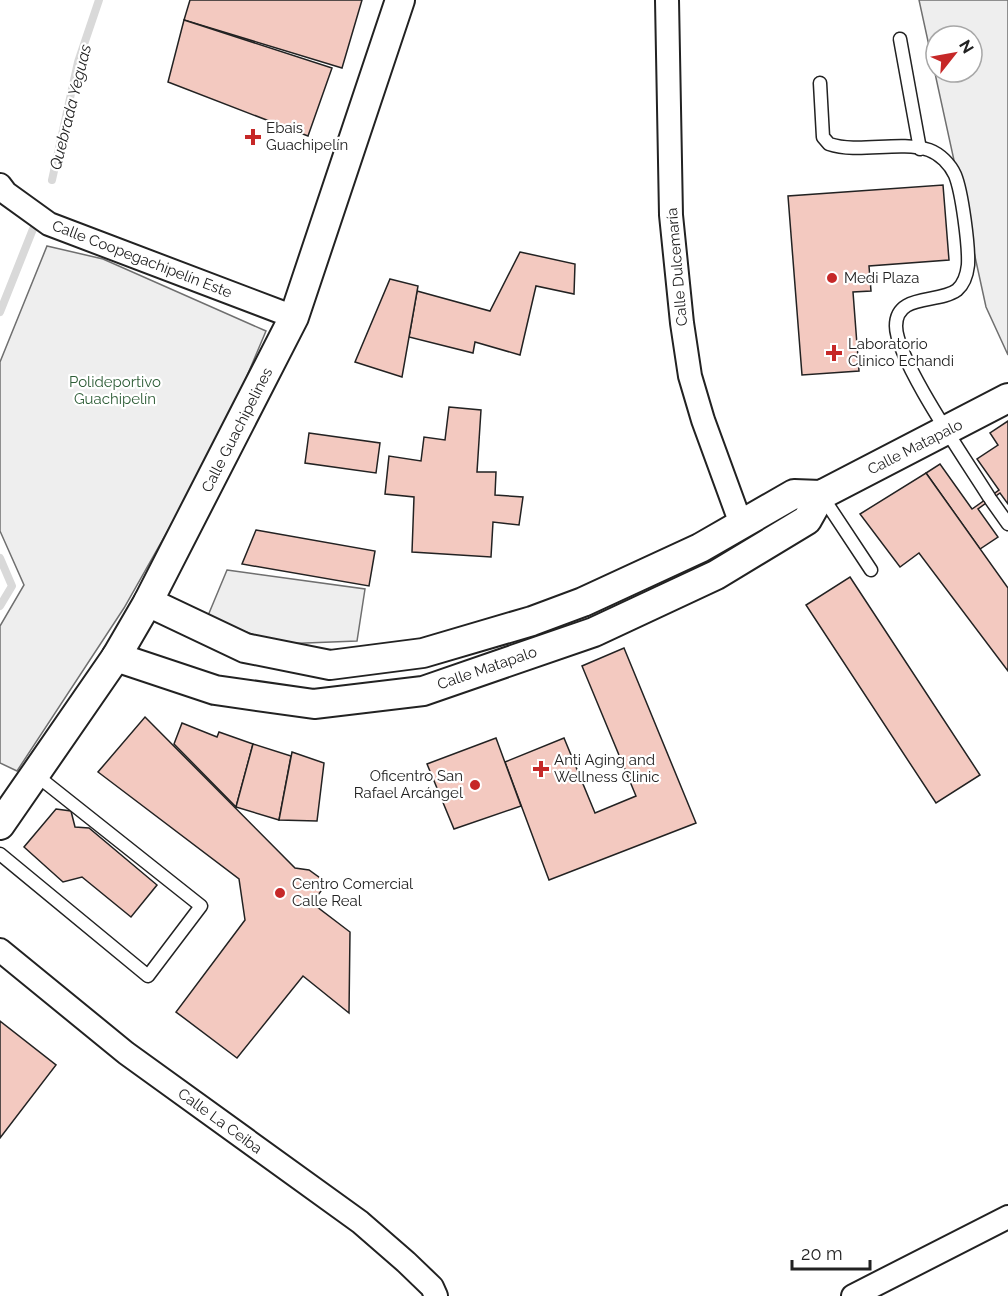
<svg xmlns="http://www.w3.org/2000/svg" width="1008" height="1296" font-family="Raleway,sans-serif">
<rect width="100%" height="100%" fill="#fff"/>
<g fill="#eee" stroke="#6f6f6f" stroke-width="1.5" fill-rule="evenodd">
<path d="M919 0H1008V355L986 307ZM936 36H972V72H936Z"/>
<path d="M47 246 103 259 266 331 222 435 124 608 17 771 0 763V626L24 585 0 531V362Z"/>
<path d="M227 570 365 589 357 641 280 644 207 618Z"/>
</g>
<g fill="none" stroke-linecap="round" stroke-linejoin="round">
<g stroke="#d9d9d9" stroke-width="8">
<path d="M52 180 78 62 99 0"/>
<path d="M0 312 33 229"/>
<path d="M0 558 12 586 0 606"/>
</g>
</g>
<g fill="#f3c9c0" stroke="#222" stroke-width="1.5">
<path d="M190 0H362L342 68 184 20Z"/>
<path d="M184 20 332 68 308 136 168 82Z"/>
<path d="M943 185 949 260 869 266 871 291 853 292 859 371 802 375 788 196Z"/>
<path d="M520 252 575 264 574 294 536 286 520 355 475 342 473 353 409 337 417 291 490 311Z"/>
<path d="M390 279 418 286 402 377 355 362Z"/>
<path d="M449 407 481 410 477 472H496L495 495 523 497 519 525 493 522 491 557 412 552 414 497 385 494 389 456 421 461 424 437 445 440Z"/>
<path d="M1008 421V504L1000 493 978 509 998 537 980 549 926 473 940 464 972 509 999 490 977 459 998 445 990 433Z"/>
<path d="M309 433 380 443 376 473 305 463Z"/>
<path d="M926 473 1008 588V671L919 553 900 567 860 514Z"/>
<path d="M256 530 375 551 369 586 242 564Z"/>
<path d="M850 577 980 775 936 803 806 605Z"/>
<path d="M624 648 696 823 549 880 505 762 564 738 595 813 636 796 582 666Z"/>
<path d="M145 717 295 868 309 870 327 883 312 903 350 932 349 1013 303 976 237 1058 176 1012 245 920 239 879 98 772Z"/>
<path d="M182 723 217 737 219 732 253 744 236 807 174 744Z"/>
<path d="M496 738 521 806 454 829 427 764Z"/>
<path d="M253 744 291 756 279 820 236 807Z"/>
<path d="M292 752 324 763 317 821 279 820Z"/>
<path d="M56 809 71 811 75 827 89 828 157 885 131 917 82 877 63 882 24 847Z"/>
<path d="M0 1021 56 1065 0 1138Z"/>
</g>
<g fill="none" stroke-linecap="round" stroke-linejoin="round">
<g stroke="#222" stroke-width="15">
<g id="service">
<path d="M900 39 920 149"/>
<path d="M820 83 823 137 829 144C859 154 899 140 929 150 940 154 950 164 955 175 962 192 969 246 968 265 967 274 964 284 957 290 938 304 896 293 896 326 896 360 968 463 989 497"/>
<path d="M822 496 871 570"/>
<path d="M991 500 1008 524"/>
<path d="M0 854 148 976 201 906 36 775"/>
</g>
</g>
<g stroke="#222" stroke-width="26">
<g id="minor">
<path d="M667 0 671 215 682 323 690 376 703 420 741 524"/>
<path d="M0 185 6 193 49 224 294 317"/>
<path d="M0 950 126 1053 360 1222 406 1262 432 1287 436 1296"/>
<path d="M853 1296 1008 1217"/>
</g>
</g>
<g stroke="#222" stroke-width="32">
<g id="tertiary">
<path d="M148 602 245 648 330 665 423 653 532 621 583 602 700 548 794 494 821 495 1008 398"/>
<path d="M116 657 215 690 314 704 423 691 594 632 716 575 807 520 821 495"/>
<path d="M0 825 116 657 148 602 294 317 400 0"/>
</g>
</g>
<use href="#service" stroke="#fff" stroke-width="12"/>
<use href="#minor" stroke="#fff" stroke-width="22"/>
<use href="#tertiary" stroke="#fff" stroke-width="28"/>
</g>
<g fill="#c62828" stroke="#fff" stroke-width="2">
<path d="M250 128h6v6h6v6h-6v6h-6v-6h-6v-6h6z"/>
<circle cx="832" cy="278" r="6"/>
<path d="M831 344h6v6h6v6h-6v6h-6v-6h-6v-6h6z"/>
<path d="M538 760h6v6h6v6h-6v6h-6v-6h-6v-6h6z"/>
<circle cx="475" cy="785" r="6"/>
<circle cx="280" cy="893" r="6"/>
</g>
<g text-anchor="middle" stroke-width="4.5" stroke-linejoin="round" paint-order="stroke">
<g font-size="15" fill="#222" stroke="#fff" text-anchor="start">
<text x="266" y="133">Ebais<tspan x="266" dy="17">Guachipelín</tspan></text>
<text x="844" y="283">Medi Plaza</text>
<text x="848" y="349">Laboratorio<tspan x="848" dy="17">Clinico Echandi</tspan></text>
<text x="554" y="765">Anti Aging and<tspan x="554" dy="17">Wellness Clinic</tspan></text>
<text x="463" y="781" text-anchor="end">Oficentro San<tspan x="463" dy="17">Rafael Arcángel</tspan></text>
<text x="292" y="889">Centro Comercial<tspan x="292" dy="17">Calle Real</tspan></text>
</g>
<g font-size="15" fill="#222" stroke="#fff">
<text transform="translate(142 259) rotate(21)" y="5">Calle Coopegachipelín Este</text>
<text transform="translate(677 267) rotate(-95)" y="5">Calle Dulcemaría</text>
<text transform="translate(237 430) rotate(-63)" y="5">Calle Guachipelines</text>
<text transform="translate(915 447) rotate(-27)" y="5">Calle Matapalo</text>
<text transform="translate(487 668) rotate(-19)" y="5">Calle Matapalo</text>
<text transform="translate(220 1121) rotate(36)" y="5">Calle La Ceiba</text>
</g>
<g font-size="15" fill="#2f5e38" stroke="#fff">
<text x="115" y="387">Polideportivo<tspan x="115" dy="17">Guachipelín</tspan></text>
</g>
<g font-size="16" font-style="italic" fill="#222" stroke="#fff">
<text transform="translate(70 107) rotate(-76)" y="6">Quebrada Yeguas</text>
</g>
</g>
<g transform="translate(954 54) rotate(59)"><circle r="28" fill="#ffffff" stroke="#a7a7a7" stroke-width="1.5"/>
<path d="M0-4.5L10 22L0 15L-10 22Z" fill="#c62828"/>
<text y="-9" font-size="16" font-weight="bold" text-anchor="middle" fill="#222222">N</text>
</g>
<path d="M792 1260v9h78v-9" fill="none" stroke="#222222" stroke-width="3"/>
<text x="801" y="1260" font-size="18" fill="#222222" stroke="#ffffff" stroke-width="4.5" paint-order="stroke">20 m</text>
</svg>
